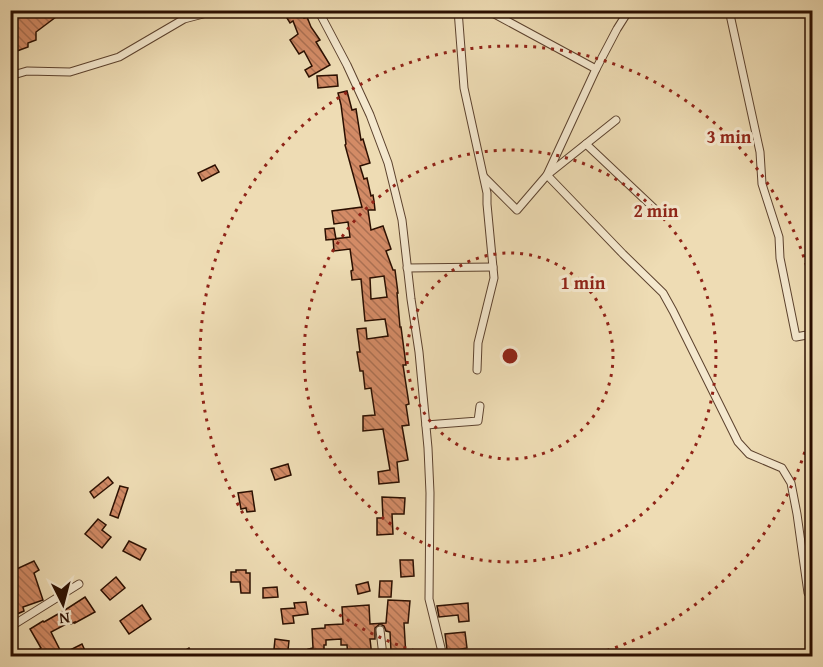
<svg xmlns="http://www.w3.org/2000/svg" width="823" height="667" font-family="'Gentium Book Plus',serif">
<defs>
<pattern id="building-back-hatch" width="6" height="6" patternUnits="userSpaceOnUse" patternTransform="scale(1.5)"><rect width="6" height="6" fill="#d38b66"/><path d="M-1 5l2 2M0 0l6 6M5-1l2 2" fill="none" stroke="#ab7052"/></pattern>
</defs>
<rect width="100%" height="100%" fill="#eedcb4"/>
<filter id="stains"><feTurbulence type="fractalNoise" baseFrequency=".00333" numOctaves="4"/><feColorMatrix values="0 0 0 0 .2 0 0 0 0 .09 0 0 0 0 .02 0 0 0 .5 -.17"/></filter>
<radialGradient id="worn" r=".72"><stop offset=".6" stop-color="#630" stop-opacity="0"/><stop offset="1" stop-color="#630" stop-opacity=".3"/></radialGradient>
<g fill="url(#building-back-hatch)" stroke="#2b0f01" stroke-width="1.5" fill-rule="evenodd">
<path d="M10 10H78V17H56L36 32V40L28 43V47L17 51 10 34Z"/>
<path d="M282 10H299L304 18 307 17 311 27 320 40 316 42 330 65 309 77 305 70 312 66 304 51 299 54 290 40 298 34 293 21 290 23Z"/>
<path d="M337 75 338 86 318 88 317 76Z"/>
<path d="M347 91 352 110 356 109 361 140 363 139 370 163 360 166 364 179 367 178 371 196 373 195 374 201 375 210H368L371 230 383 226 391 249 386 251 393 270H395L398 293H397L400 327H401L406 365H403L409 404 406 405 409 425 402 426 408 460 397 462 399 482 379 484 378 472 390 470 383 429 363 431V416L375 415 371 388 365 389 363 371H360L357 352H360L357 329 366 328 367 339 388 336 385 319 365 321 361 279 352 280 351 271 353 270 350 249 334 251 333 239 350 237 348 222 334 224 332 211 362 207 345 145 346 144 341 105 338 93ZM384 276 387 297 371 299 370 278Z"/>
<path d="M215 165 219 172 202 181 198 173Z"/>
<path d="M334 228 336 239 326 240 325 229Z"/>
<path d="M288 464 291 475 275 480 271 469Z"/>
<path d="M108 477 113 483 94 498 90 492Z"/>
<path d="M120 486 128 488 118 518 110 515Z"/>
<path d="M252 491 255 511 247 512 246 508 241 509 238 493Z"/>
<path d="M382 497 405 498 404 514H392L393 534 377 535V518H383Z"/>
<path d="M98 519 106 525 102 530 111 537 102 548 85 534Z"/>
<path d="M129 541 146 549 140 560 123 551Z"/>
<path d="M400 560H413L414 576 401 577Z"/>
<path d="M34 561 39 570 34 573 43 600 23 607 24 611 10 617V572Z"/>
<path d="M236 570H246V573H250V593H241L240 582H231V572H236Z"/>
<path d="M116 577 125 588 110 600 101 590Z"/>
<path d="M380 581H392L391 597H379Z"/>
<path d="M368 582 370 591 358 594 356 585Z"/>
<path d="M277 587 278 597 263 598V588Z"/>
<path d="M85 597 95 612 75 623V622L71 624 70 622 51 632 60 650 48 657H25L41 648 30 629 43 621 44 622 65 610Z"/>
<path d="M388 600 410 601 408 623H404L406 657H394V650L391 651 390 632 386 631 384 626 380 624 375 628V639H370L372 657H348L347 645H341V639L326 640V645H324V657H308V649L313 648 312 629 325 628V625L343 624 342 607 369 605 370 624 386 623Z"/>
<path d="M306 602 308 614 293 616 294 623 283 624 281 609 295 608 294 603Z"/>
<path d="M468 603 469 621 459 622 458 615 439 617 437 606Z"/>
<path d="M142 605 151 619 129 634 120 621Z"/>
<path d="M465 632 467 648 461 649 462 657H448L445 634Z"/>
<path d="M275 639 289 641 288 650 274 649Z"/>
<path d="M82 644 86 653 78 657H56Z"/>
<path d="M189 648 194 657H174Z"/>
</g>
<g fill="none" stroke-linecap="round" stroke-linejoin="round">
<g stroke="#5c422e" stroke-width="9">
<g id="minor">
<path d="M318 10 347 65 370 115 388 163 402 220 411 299 419 352 428 448 430 493 429 599 443 656"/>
<path d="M458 10 464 88 487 193V204L494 278 478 343 477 370"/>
<path d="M487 10 596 69"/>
<path d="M729 10 760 152 762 184 779 237 780 258 796 337 812 334"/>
<path d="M10 76 27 71 70 72 119 57 184 19 218 10"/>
<path d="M616 120 547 175 623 254 663 293 673 311 738 442 749 454 782 468 791 483 797 514 808 593"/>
<path d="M586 144 658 212"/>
<path d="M484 177 517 210 547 175 596 69 617 29 629 10"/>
<path d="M407 268 493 267"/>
<path d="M426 425 478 421 480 406"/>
<path d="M10 627 79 584"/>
<path d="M380 630 383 656"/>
</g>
</g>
<use href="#minor" stroke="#f4e8ce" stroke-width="7"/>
</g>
<g fill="none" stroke="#8f2418" stroke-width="3" stroke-dasharray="3 6">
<circle cx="510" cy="356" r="103"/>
<circle cx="510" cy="356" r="206"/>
<path d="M812 426A310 310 0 0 1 588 656M432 656A310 310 0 1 1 812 286"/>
</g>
<circle cx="510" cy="356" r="9" fill="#8f2418" stroke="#f4e8ce" stroke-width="3"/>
<g font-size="18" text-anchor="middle" font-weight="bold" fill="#8f2418" stroke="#f4e8ce" stroke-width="6" stroke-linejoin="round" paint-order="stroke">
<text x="729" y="143">3 min</text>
<text x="656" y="217">2 min</text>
<text x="583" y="289">1 min</text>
</g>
<rect width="823" height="667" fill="none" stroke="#eedcb4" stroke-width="36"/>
<rect x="12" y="12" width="799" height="643" fill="none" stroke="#2b0f01" stroke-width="3"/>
<rect x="18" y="18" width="787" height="631" fill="none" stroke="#2b0f01" stroke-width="1.5"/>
<g transform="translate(63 604) rotate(174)" stroke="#f4e8ce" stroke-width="4.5" paint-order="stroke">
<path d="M0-4.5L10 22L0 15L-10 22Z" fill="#2b0f01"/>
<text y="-9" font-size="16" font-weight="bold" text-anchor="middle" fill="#2b0f01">N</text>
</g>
<rect width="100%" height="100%" filter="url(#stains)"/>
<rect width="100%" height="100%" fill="url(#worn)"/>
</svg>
